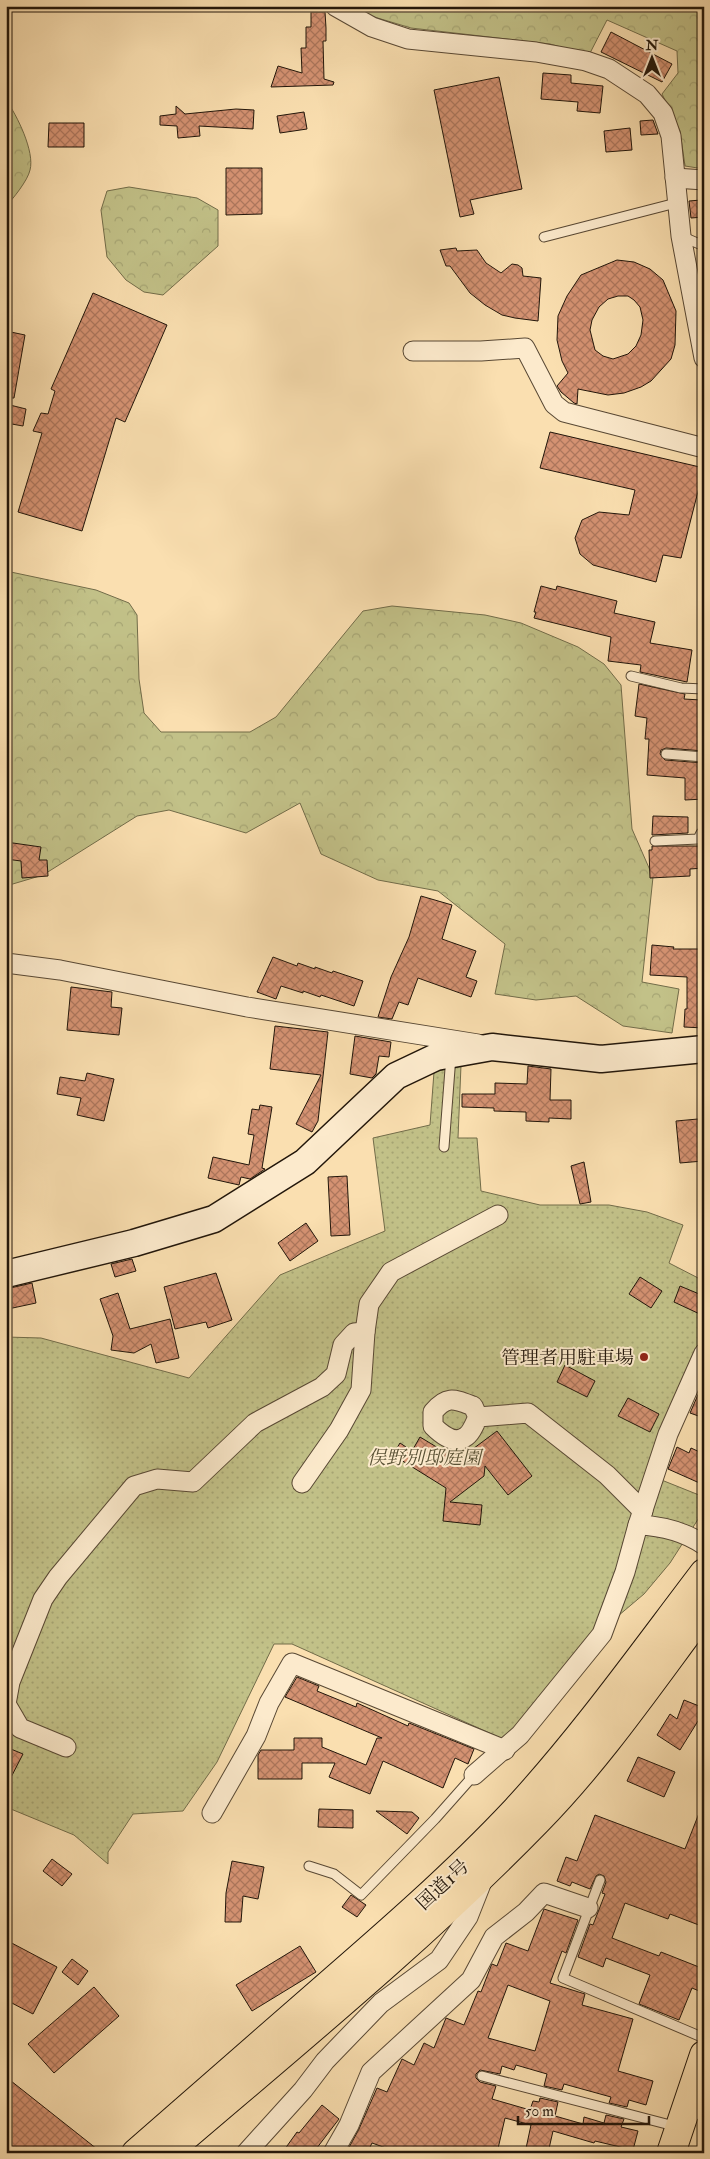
<svg xmlns="http://www.w3.org/2000/svg" width="710" height="2159" font-family="'IM FELL Double Pica','Noto Serif JP',serif">
<defs>
<pattern id="forest-crowns" width="20" height="18" patternUnits="userSpaceOnUse" patternTransform="scale(1.25)"><rect width="20" height="18" fill="#c2c188"/><path d="M2 6a3 3 0 1 1 6 0M12 15a3 3 0 1 1 6 0" fill="none" stroke="#a6a574"/></pattern>
<pattern id="park-dots" width="8" height="8" patternUnits="userSpaceOnUse" patternTransform="scale(1.25)"><rect width="8" height="8" fill="#c2c188"/><path d="M2 2h.1M6 6h.1" fill="none" stroke="#a6a574" stroke-width="1.8" stroke-linecap="round"/></pattern>
<pattern id="building-cross-hatch" width="8" height="8" patternUnits="userSpaceOnUse" patternTransform="scale(1.25)"><rect width="8" height="8" fill="#d49272"/><path d="M0 0l8 8M0 8l8-8" fill="none" stroke="#ac765c"/></pattern>
</defs>
<rect width="100%" height="100%" fill="#fadfb0"/>
<filter id="stains"><feTurbulence type="fractalNoise" baseFrequency=".004" numOctaves="4"/><feColorMatrix values="0 0 0 0 .2 0 0 0 0 .09 0 0 0 0 .02 0 0 0 .5 -.17"/></filter>
<radialGradient id="worn" r=".72"><stop offset=".6" stop-color="#630" stop-opacity="0"/><stop offset="1" stop-color="#630" stop-opacity=".3"/></radialGradient>
<g fill="url(#forest-crowns)" stroke="#726c49">
<path d="M361 6H704V169L685 166 680 131 662 94 678 73 677 51 607 20 589 55 550 44 411 28 361 13Z"/>
<path d="M6 100C17 115 35 152 30 170 28 180 13 199 6 206Z"/>
<path d="M129 187 197 198 218 210V246L163 295 144 292 126 280 107 257 101 210 107 191Z"/>
<path d="M6 571 96 590 129 603 137 615 139 679 144 713 161 732H250L276 717 363 611 392 606 485 615 521 623 578 647 604 664 621 685 632 829 653 877 642 982 679 989 672 1033 623 1026 576 996 536 1000 495 994 505 944 438 891 378 880 321 854 300 803 246 833 169 810 137 816 43 875 6 886Z"/>
</g>
<path fill="url(#park-dots)" stroke="#726c49" d="M461 1065 458 1138H477L481 1191 540 1205H609L647 1212 683 1225 669 1263 704 1281V1340L661 1427 655 1456 649 1475 704 1497V1510L670 1563 644 1594 592 1638 505 1740 292 1644H274L217 1762 183 1811 133 1814 108 1852V1864L74 1835 6 1807V1337L41 1338 189 1378 280 1275 385 1231 373 1138 430 1125 434 1072Z"/>
<g fill="url(#building-cross-hatch)" stroke="#22160a" fill-rule="evenodd">
<path d="M311 12H325L326 28V41H323L324 79 334 82 333 85 271 87 278 66 302 73 301 48H306V27H311Z"/>
<path d="M611 32 672 64 662 82 601 52Z"/>
<path d="M543 73 571 75V83L603 86 600 113 577 111 578 102 541 99Z"/>
<path d="M499 77 522 189 470 200 474 214 460 217 434 90Z"/>
<path d="M176 106 185 114 236 109 254 110 253 129 199 126 200 136 178 138 177 126 160 125V116L176 114Z"/>
<path d="M304 112 307 129 280 133 277 116Z"/>
<path d="M653 120 658 134 641 135 640 121Z"/>
<path d="M49 123H84V147H48Z"/>
<path d="M630 128 632 150 606 152 604 131Z"/>
<path d="M226 168H262V214L226 215Z"/>
<path d="M701 200 704 205V217L691 218 689 201Z"/>
<path d="M456 248 457 251 477 250 486 263 501 273 512 264 518 265 522 268 523 276 541 278 538 321 515 318 502 315 485 305 470 293 450 266H446L440 250Z"/>
<path d="M617 260 634 262 650 269 663 280 676 311 675 345 671 359 651 381 641 387 624 393 608 395 578 389 577 404 574 403 561 392 557 386 568 373 562 361 557 340 558 316 567 296 581 275ZM618 296H628L634 300 640 307 643 320 641 335 636 346 628 354 613 359 603 356 595 350 590 330 592 320 599 307 608 299Z"/>
<path d="M93 293 167 325 125 422 116 418 82 531 18 512 42 433 33 431 41 413 48 414 55 391 51 389Z"/>
<path d="M6 331 25 335 14 398H6Z"/>
<path d="M6 404 26 409 23 426 6 423Z"/>
<path d="M550 432 704 468 681 558 663 555 656 582 593 565 580 554 575 538 582 520 599 512 629 515 635 490 540 468Z"/>
<path d="M541 586 556 590 557 586 617 601 614 613 655 622 650 643 692 650 687 682 640 672 641 665 608 661 611 637 534 618 536 612H534Z"/>
<path d="M639 684 685 694 684 699 701 700V708H704V751L666 748 661 750 660 754 665 760 704 763V799L685 800V778L647 775 649 739H645L647 718 635 716Z"/>
<path d="M653 816 688 817V833L652 835Z"/>
<path d="M6 842 41 847 39 860H47L48 876 22 878 21 861 6 859Z"/>
<path d="M652 846H704V868L690 869V876L650 878 649 850H652Z"/>
<path d="M421 896 452 905 442 939 476 951 466 977 477 981 471 997 418 978 408 1005 399 1002 392 1019 378 1017 391 977 409 937Z"/>
<path d="M652 945 674 947 673 949H704V1028L684 1027 685 1009H687V977L650 975Z"/>
<path d="M273 957 297 966 298 963 315 969V967L332 973 333 971 363 981 354 1006 321 995 320 997 303 991V993L281 986 276 999 257 992Z"/>
<path d="M71 987 112 992 111 1007 122 1008 119 1035 67 1030Z"/>
<path d="M275 1026 328 1032 318 1121 312 1132 296 1124 321 1075 270 1069Z"/>
<path d="M355 1036 391 1042 389 1057 379 1056 376 1074 372 1078 350 1074Z"/>
<path d="M528 1066 551 1069 550 1100H571V1119L549 1118V1122L526 1121V1112L494 1111V1108L462 1107V1094H495V1083L527 1084Z"/>
<path d="M87 1073 114 1079 104 1121 77 1115 81 1098 57 1094 60 1077 85 1081Z"/>
<path d="M260 1105 272 1107 262 1168 265 1169 250 1179 241 1177 239 1185 208 1178 213 1157 249 1165 254 1135 248 1134 252 1109 259 1110Z"/>
<path d="M698 1119 703 1161 680 1163 676 1121Z"/>
<path d="M584 1162 591 1202 580 1204 571 1166Z"/>
<path d="M347 1176 350 1235 331 1236 328 1177Z"/>
<path d="M306 1223 318 1241 290 1261 278 1243Z"/>
<path d="M132 1259 136 1271 115 1277 111 1264Z"/>
<path d="M216 1273 232 1320 208 1328 206 1322 175 1329 164 1287Z"/>
<path d="M640 1277 662 1291 651 1308 629 1294Z"/>
<path d="M32 1283 36 1303 8 1309 6 1289Z"/>
<path d="M680 1286 704 1296V1316L674 1302Z"/>
<path d="M118 1293 130 1329 170 1319 179 1358 156 1363 151 1344 134 1353 111 1350 113 1336 100 1299Z"/>
<path d="M565 1365 595 1381 587 1397 557 1382Z"/>
<path d="M704 1381V1418L690 1413Z"/>
<path d="M628 1398 659 1414 650 1432 618 1416Z"/>
<path d="M497 1431 532 1476 508 1495 485 1466 484 1476 450 1502 482 1505 480 1525 443 1521 446 1488 393 1455 400 1443 412 1451 420 1437 458 1460Z"/>
<path d="M677 1447 689 1453 691 1448 704 1454V1485L668 1469Z"/>
<path d="M297 1677 319 1686 317 1691 356 1707 357 1703 408 1726 409 1723 474 1749 468 1764 455 1758 443 1788 383 1761 370 1794 329 1777 335 1763H302V1779H258V1755L261 1750H294V1738H322V1747L366 1765 377 1738H382L285 1697Z"/>
<path d="M684 1700 704 1708V1723L698 1721 680 1750 657 1735 670 1714 677 1719Z"/>
<path d="M6 1747 23 1754 6 1787Z"/>
<path d="M638 1757 675 1772 664 1797 627 1781Z"/>
<path d="M703 1803 704 1927 670 1914 668 1919 625 1903 612 1938 659 1956 661 1952 704 1969V1993L692 1988 679 2020 639 2004 650 1975 606 1958 603 1967 578 1957 590 1924 593 1925 605 1894 602 1893 606 1882 604 1876 599 1874 596 1876 590 1889 572 1882 570 1886 557 1881 566 1857 577 1861 595 1815 685 1849Z"/>
<path d="M319 1809 353 1810V1828L318 1827Z"/>
<path d="M376 1811 412 1812 419 1818 407 1834Z"/>
<path d="M52 1859 72 1874 62 1886 43 1871Z"/>
<path d="M232 1861 264 1867 258 1899 243 1896 241 1922H225L226 1893Z"/>
<path d="M351 1895 366 1905 357 1917 342 1907Z"/>
<path d="M544 1909 578 1920 566 1953 562 1951 550 1983 585 1994 582 2005 633 2019 618 2071 653 2081 646 2105 629 2100 627 2107 609 2103 611 2097 564 2084 562 2090 544 2086 547 2074 516 2065 514 2070 502 2066 500 2074 480 2070 476 2074V2078L480 2082 496 2086 492 2099 530 2110 533 2101 539 2102 540 2098 558 2102 555 2116 583 2124 584 2117 604 2123 606 2115 624 2119 621 2127 638 2131 633 2150 595 2141 594 2143 553 2131 548 2153H525L531 2125 505 2118 497 2153H400L372 2143 367 2153H346L359 2129 377 2088 387 2092 402 2059 414 2065 424 2043 434 2048 446 2018 464 2025 478 1991 481 1992 491 1966 492 1964 497 1966 506 1943 528 1951ZM508 1985 550 2001 535 2051 488 2038Z"/>
<path d="M6 1940 57 1967 33 2014 6 2000Z"/>
<path d="M300 1946 316 1972 252 2011 236 1985Z"/>
<path d="M72 1959 88 1971 78 1985 62 1972Z"/>
<path d="M94 1987 119 2016 54 2073 28 2044Z"/>
<path d="M6 2077 102 2153H6Z"/>
<path d="M322 2105 339 2119 313 2153H282L297 2132 299 2133Z"/>
</g>
<g fill="none" stroke-linecap="round" stroke-linejoin="round">
<g stroke="#584834" stroke-width="11">
<g id="lane">
<path d="M681 236 704 246"/>
<path d="M544 237 676 203"/>
<path d="M631 676 681 688 704 689"/>
<path d="M666 754 704 757"/>
<path d="M655 841 698 839 701 833H704"/>
<path d="M444 1147 451 1056"/>
<path d="M309 1866 334 1874 361 1895 435 1819 474 1775"/>
<path d="M600 1880 563 1978 704 2038"/>
<path d="M482 2076 678 2127"/>
<path d="M688 2109 704 2117"/>
</g>
</g>
<g stroke="#584834" stroke-width="21">
<g id="street">
<path d="M335 6 372 27 408 39 536 52 586 61 609 69 647 94 663 113 671 136 681 236 704 358"/>
<path d="M675 178 704 180"/>
<path d="M413 351H481L525 348 554 404 564 412 704 448"/>
<path d="M6 963 60 970 247 1007 478 1044"/>
<path d="M365 1332 369 1304 391 1272 498 1215"/>
<path d="M478 1417 473 1406C454 1399 447 1395 433 1412V1426C440 1433 454 1445 465 1437 471 1434 475 1423 478 1417L528 1413 607 1475 643 1511"/>
<path d="M638 1525C662 1526 684 1531 704 1545"/>
<path d="M66 1747 20 1728 6 1704 10 1682 43 1599 58 1577 134 1486 157 1479 193 1482 255 1423 322 1387 336 1374 343 1345 354 1333 365 1332 361 1390 339 1430 302 1483"/>
<path d="M474 1775 520 1735 602 1634 625 1572 638 1525 668 1434 704 1353"/>
<path d="M212 1813 256 1736 269 1703 292 1663 505 1750"/>
<path d="M246 2153 303 2090 325 2061 381 2003 439 1960 468 1917 483 1879"/>
<path d="M333 2153 349 2125 371 2072 471 1980 494 1937 526 1912 544 1893 588 1908"/>
</g>
</g>
<g stroke="#22160a" stroke-width="29">
<path id="secondary" d="M6 1274 134 1243 214 1219 305 1162 396 1076 436 1057 492 1047 601 1059 704 1049"/>
</g>
<g stroke="#22160a" stroke-width="30">
<path id="primary" d="M671 2153 704 2055"/>
</g>
<g stroke="#22160a" stroke-width="30">
<g id="highway">
<path d="M136 2153C197 2100 257 2047 318 1994 386 1935 454 1876 516 1810 584 1736 643 1653 704 1573"/>
<path d="M166 2153C292 2045 421 1940 536 1822 599 1758 650 1683 704 1611"/>
</g>
</g>
<use href="#lane" stroke="#fceacc" stroke-width="9"/>
<use href="#street" stroke="#fceacc" stroke-width="19"/>
<use href="#secondary" stroke="#fceacc" stroke-width="26"/>
<use href="#primary" stroke="#fadfb0" stroke-width="28"/>
<use href="#highway" stroke="#fadfb0" stroke-width="28"/>
</g>
<circle fill="#8f2418" stroke="#fceacc" stroke-width="2" cx="644" cy="1357" r="5"/>
<g text-anchor="middle" stroke-width="4" stroke-linejoin="round" paint-order="stroke">
<g font-size="19" fill="#22160a" stroke="#fceacc" text-anchor="end">
<text x="634" y="1364">管理者用駐車場</text>
</g>
<g font-size="19" font-style="italic" fill="#5a5236" stroke="#fceacc">
<text x="424" y="1464">俣野別邸庭園</text>
</g>
<g font-size="19" fill="#22160a" stroke="#fceacc">
<text transform="translate(442 1884) rotate(-43)" y="7">国道1号</text>
</g>
</g>
<rect width="710" height="2159" fill="none" stroke="#fadfb0" stroke-width="25"/>
<rect x="8" y="8" width="695" height="2144" fill="none" stroke="#22160a" stroke-width="2.5"/>
<rect x="12" y="12" width="685" height="2134" fill="none" stroke="#22160a"/>
<g transform="translate(652 58)" stroke="#fceacc" stroke-width="4" paint-order="stroke">
<path d="M0-4L9 19L0 12L-9 19Z" fill="#22160a"/>
<text y="-8" font-size="14" font-weight="bold" text-anchor="middle" fill="#22160a">N</text>
</g>
<path d="M518 2116v8h131v-8" fill="none" stroke="#22160a" stroke-width="2.5"/>
<text x="525" y="2116" font-size="15" fill="#22160a" stroke="#fceacc" stroke-width="4" paint-order="stroke">50 m</text>
<rect width="100%" height="100%" filter="url(#stains)"/>
<rect width="100%" height="100%" fill="url(#worn)"/>
</svg>
